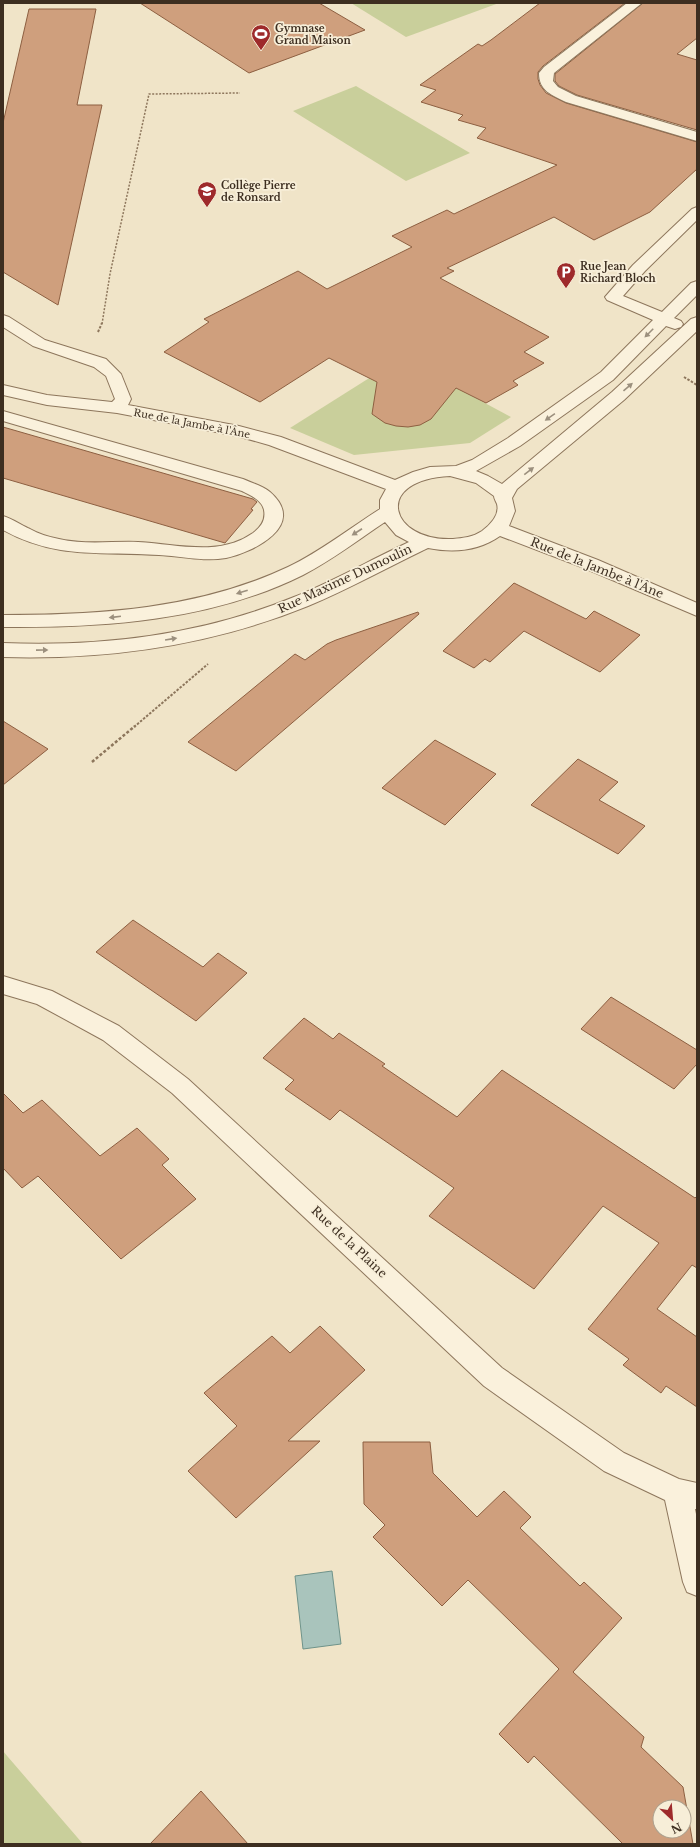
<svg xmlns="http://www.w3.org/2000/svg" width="700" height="1847" font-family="'Libre Baskerville',serif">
<rect width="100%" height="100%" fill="#f0e4c8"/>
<g fill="#c9cf9b">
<path d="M351 3H499L406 37Z"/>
<path d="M356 86 470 153 406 181 293 111Z"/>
<path d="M401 358 511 417 470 443 354 455 290 428Z"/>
<path d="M3 1751 8 1757 83 1844H3Z"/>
</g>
<path fill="#a9c4bc" stroke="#6f938a" d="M332 1571 341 1644 303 1649 295 1576Z"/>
<g fill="#cf9f7d" stroke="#8d5f41" fill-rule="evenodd">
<path d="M140 3H319L365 30 249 73Z"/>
<path d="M540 3H625L543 66 538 72V79L540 85 546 93 566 103 697 142V169L650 212 594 240 554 217 447 268 454 271 440 278 549 337 524 352 544 363 513 381 518 385 486 403 456 388 431 419 420 425 408 427 396 426 385 423 372 414 377 382 329 358 260 402 164 352 209 322 204 319 298 271 327 289 412 247 392 236 447 210 454 214 557 165 477 138 486 128 458 120 463 115 421 102 436 90 420 85 478 44 482 46 491 40Z"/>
<path d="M643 3H697V38L677 54 697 60V130L577 95 559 86 555 81V74Z"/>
<path d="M29 9H96L77 105H102L58 305 3 272V123Z"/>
<path d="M3 427 253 499 257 502 251 509 253 510 225 543 3 478Z"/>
<path d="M514 583 586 619 594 611 640 635 600 672 524 631 490 662 485 659 474 668 443 651Z"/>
<path d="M418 612 419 614 236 771 188 742 295 654 305 660 327 644 336 640Z"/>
<path d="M3 721 48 749 3 785Z"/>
<path d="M435 740 496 774 445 825 382 788Z"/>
<path d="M578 759 618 782 599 800 645 826 618 854 531 805Z"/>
<path d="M133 920 203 967 218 953 247 973 196 1021 96 952Z"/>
<path d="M611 997 697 1050V1064L674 1089 581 1029Z"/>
<path d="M304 1018 333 1039 339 1033 385 1064 382 1066 457 1117 502 1070 695 1198 697 1196V1268L692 1265 657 1309 697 1337V1407L666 1386 661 1393 623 1365 629 1359 588 1329 659 1243 603 1206 534 1289 429 1216 454 1188 340 1110 330 1120 285 1089 294 1080 263 1058Z"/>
<path d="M3 1093 23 1113 42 1100 100 1156 137 1128 169 1159 162 1165 196 1199 121 1259 38 1176 22 1188 3 1168Z"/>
<path d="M320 1326 365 1370 288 1441H320L236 1518 188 1471 237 1426 204 1393 272 1336 290 1353Z"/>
<path d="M363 1442H430L433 1473 477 1517 504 1491 531 1517 520 1528 580 1586 584 1582 622 1618 573 1672 644 1737 641 1747 683 1787 693 1844H623L534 1756 528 1763 499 1734 559 1669 468 1580 442 1606 373 1537 385 1525 364 1504ZM660 1807H684V1831H660Z"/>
<path d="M201 1791 248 1844H150Z"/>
</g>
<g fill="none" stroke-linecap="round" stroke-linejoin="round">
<g stroke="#8d765c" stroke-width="2">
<g id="minor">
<path d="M627 3H642L554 73 553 81 558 87 576 96 697 132V141L566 102C552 95 539 91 539 73L544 67Z"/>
<path d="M697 207V220L645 271 623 296 662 312 691 283 697 281V295L674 318 681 321 683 324 681 327 675 329 666 326 613 380 520 446 476 471 488 476 502 484 612 392 691 319 697 317V331L624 400 517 489 512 498 515 511 509 526 598 560 697 603V616L584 568 500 536C479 551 453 553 428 548 388 567 349 589 308 606 210 646 108 660 3 657V643C103 647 201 635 294 597 334 581 370 560 409 542L396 535 385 522C358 540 332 560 303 575 211 621 104 628 3 627V615C100 615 199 609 288 567 320 552 350 528 380 509V500L386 489 269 445 237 436 117 413 47 405 3 395V385L47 395 112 402 115 399 106 376 94 367 33 346 3 327V315L9 317 45 340 106 359 121 374 131 399 128 405 239 426 281 437 395 480 413 472 430 467 456 466 472 460 508 438 601 372 653 320 607 300 605 297 633 265 692 209ZM450 476 476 483 494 496C494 499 496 501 497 504 500 515 490 525 482 531 473 537 463 538 453 539 390 542 371 480 450 476Z"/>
<path d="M3 411 243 479C252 483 263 486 270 492 308 525 254 552 226 558 204 562 181 556 159 555 101 551 57 560 3 530V516C13 519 21 525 30 529 39 534 49 537 59 539 85 545 112 541 138 542 177 544 219 557 253 533 261 527 266 520 264 510 262 500 250 495 242 491L3 421Z"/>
<path d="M3 976 52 991 119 1026 188 1079 502 1368 624 1453 679 1479 697 1483V1509H695L697 1519V1596L687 1592 683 1582 665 1500 604 1471 484 1386 172 1093 103 1040 37 1004 3 994Z"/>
</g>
</g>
<path stroke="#8d765c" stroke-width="1.5" stroke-dasharray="2 1.5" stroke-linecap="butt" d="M102 324 110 274 149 94 240 93"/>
<g stroke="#8d765c" stroke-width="2" stroke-dasharray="2.5 1.5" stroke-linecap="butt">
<path d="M98 332 102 323"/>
<path d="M684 377 697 385"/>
<path d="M134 727 208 664"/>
</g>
<path stroke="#8d765c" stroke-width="2.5" stroke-dasharray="3 2" stroke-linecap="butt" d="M92 762 135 726"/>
<use href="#minor" fill="#faf1dc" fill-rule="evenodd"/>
</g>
<defs><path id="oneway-solid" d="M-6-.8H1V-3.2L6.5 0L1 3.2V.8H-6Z"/></defs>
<g fill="#9c907e">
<use href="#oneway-solid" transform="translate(649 333) rotate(135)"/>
<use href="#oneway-solid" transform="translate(628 387) rotate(-41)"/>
<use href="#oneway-solid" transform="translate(550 417) rotate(145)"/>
<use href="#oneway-solid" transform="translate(529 471) rotate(-38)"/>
<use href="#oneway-solid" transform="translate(357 532) rotate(147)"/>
<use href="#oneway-solid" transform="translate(242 592) rotate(162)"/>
<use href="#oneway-solid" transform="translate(115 617) rotate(173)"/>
<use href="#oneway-solid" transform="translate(171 639) rotate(-9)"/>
<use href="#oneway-solid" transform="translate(42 650) rotate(-1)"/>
</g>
<defs>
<g id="stadium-pin" transform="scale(1)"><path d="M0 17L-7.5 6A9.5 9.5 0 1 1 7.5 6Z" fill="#9e2a2b" stroke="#f7eed8"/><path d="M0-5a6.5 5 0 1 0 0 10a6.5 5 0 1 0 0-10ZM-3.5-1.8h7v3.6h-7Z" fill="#fff"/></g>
<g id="school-pin" transform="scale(1)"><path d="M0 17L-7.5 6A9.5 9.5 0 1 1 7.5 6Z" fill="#9e2a2b" stroke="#f7eed8"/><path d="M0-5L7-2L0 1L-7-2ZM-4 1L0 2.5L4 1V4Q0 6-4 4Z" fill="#fff"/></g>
<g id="parking-pin" transform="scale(1)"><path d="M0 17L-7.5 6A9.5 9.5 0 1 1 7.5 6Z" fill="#9e2a2b" stroke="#f7eed8"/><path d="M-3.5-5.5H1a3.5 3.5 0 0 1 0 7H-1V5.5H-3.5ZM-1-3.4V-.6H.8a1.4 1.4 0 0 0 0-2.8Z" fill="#fff"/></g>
</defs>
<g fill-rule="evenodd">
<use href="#stadium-pin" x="261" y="34"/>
<use href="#school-pin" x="207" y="191"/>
<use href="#parking-pin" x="566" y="272"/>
</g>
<g text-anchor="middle" stroke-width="3.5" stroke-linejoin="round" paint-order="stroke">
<g font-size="10" font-weight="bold" fill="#3d2e20" stroke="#f7eed8" text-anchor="start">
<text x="275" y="32">Gymnase<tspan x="275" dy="12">Grand Maison</tspan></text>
<text x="221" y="189">Collège Pierre<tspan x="221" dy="12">de Ronsard</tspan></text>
<text x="580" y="270">Rue Jean<tspan x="580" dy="12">Richard Bloch</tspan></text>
</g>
<g font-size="10" fill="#3d2e20" stroke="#f7eed8">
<text transform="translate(192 423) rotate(11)" y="4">Rue de la Jambe à l'Âne</text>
</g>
<g font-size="12" fill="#3d2e20" stroke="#f7eed8">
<text transform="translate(597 568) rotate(22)" y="4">Rue de la Jambe à l'Âne</text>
<text transform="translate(345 579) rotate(-25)" y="4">Rue Maxime Dumoulin</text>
<text transform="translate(349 1242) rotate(43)" y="4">Rue de la Plaine</text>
</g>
</g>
<rect width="700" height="1847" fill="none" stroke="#3d2e20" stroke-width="8"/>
<g transform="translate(672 1819) rotate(154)"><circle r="19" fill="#f7eed8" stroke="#ada18e"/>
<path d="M0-3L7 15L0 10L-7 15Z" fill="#9e2a2b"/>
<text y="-6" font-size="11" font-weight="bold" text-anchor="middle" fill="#3d2e20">N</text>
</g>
</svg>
